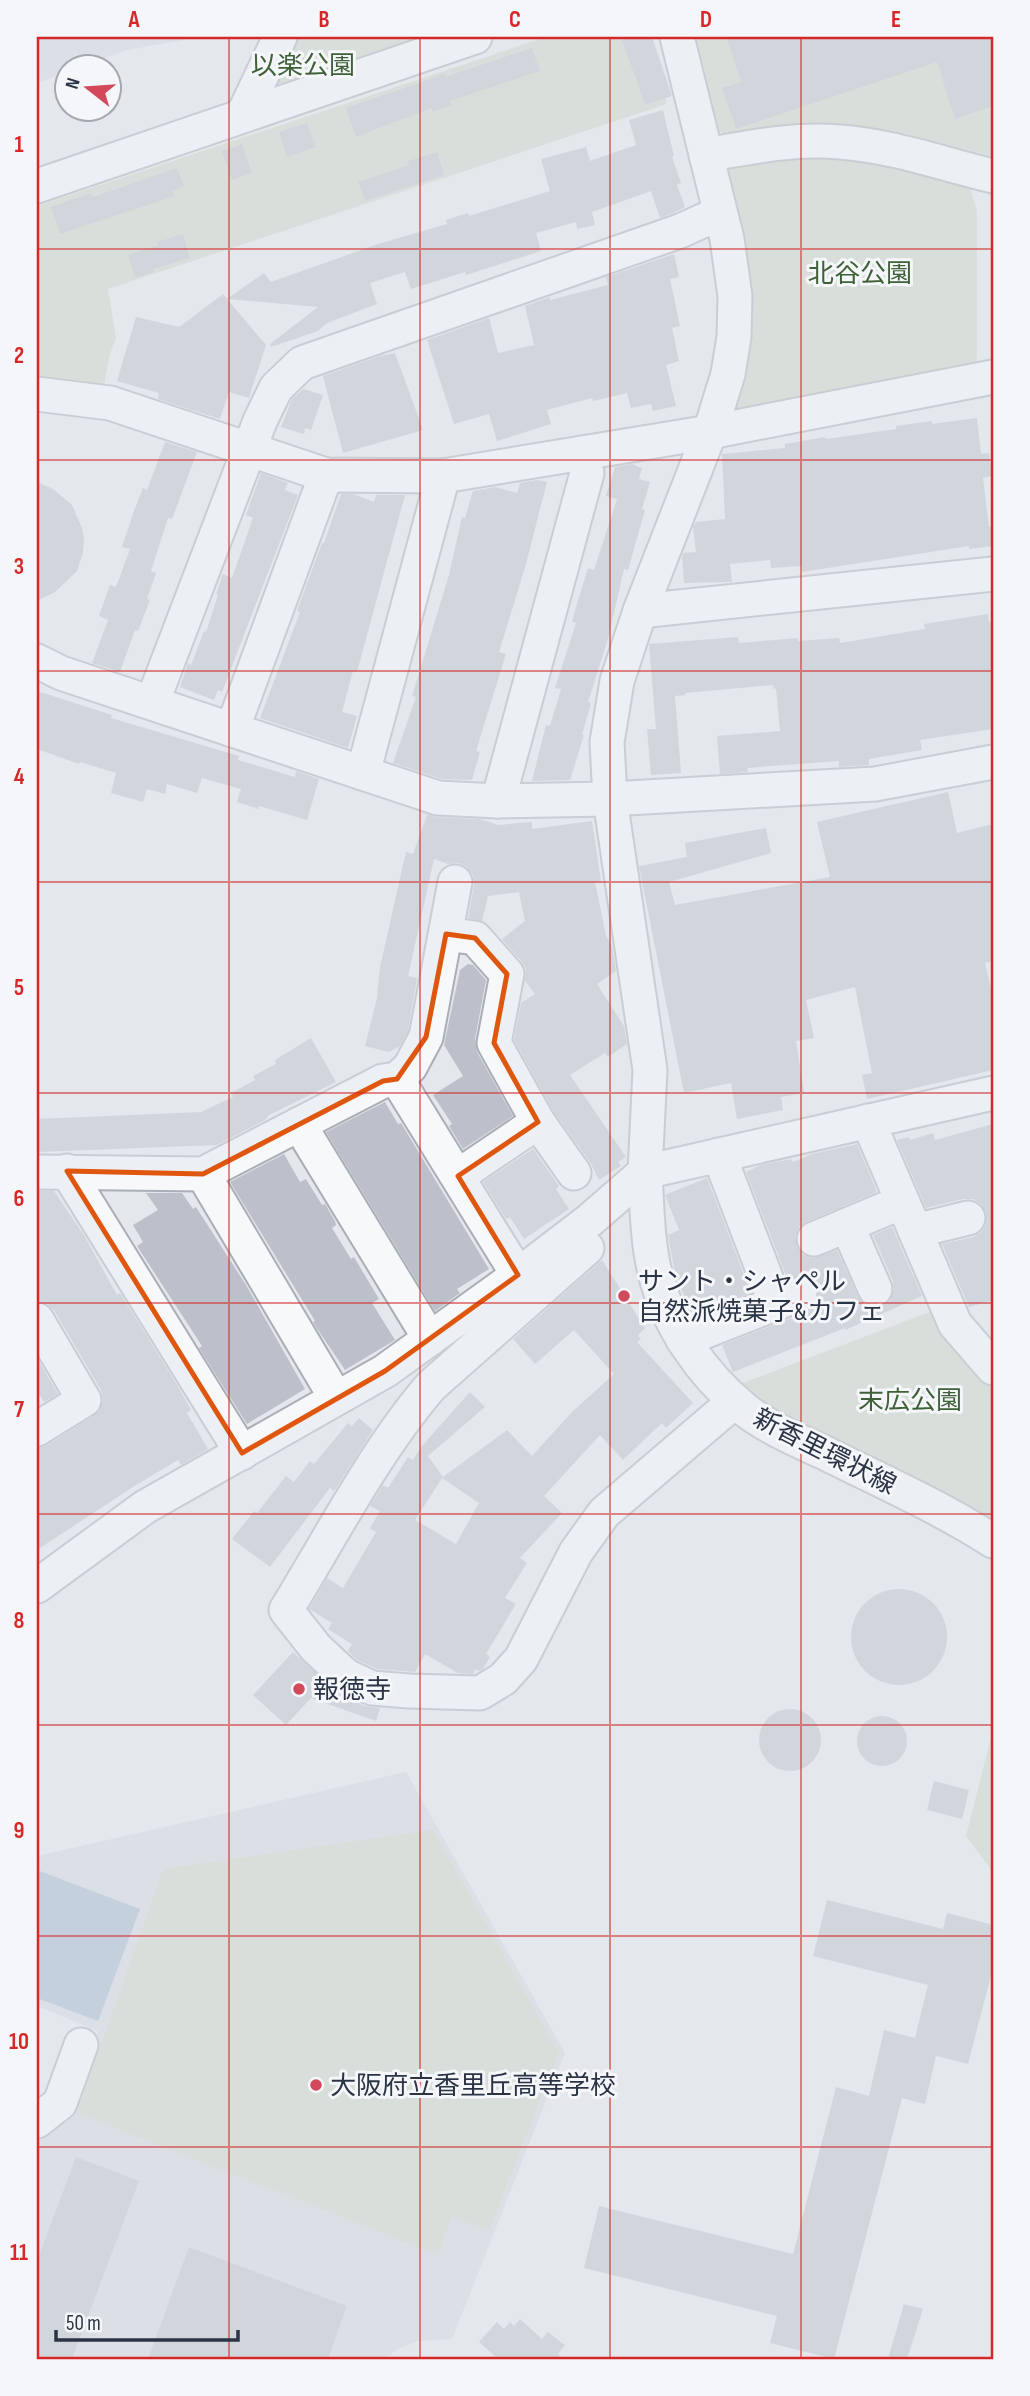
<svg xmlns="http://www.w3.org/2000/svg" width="1030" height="2396" font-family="'Sofia Sans Condensed','Noto Sans JP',sans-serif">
<rect width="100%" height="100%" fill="#e4e7ec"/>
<g fill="#d2d6de">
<path d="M37 37H199L127 50 82 66H66V72L37 83Z"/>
<path d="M406 1772 565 2053 452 2339 417 2341 398 2349 384 2359H37V2142L68 2117 98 2031 37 2006V1856Z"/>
</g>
<g fill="#c9d6c5">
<path d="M284 37H475L251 112Z"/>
<path d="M546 37H651L667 104 108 289 116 339 110 353 103 392 37 385V206Z"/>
<path d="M696 37H993V156C928 141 862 129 795 129 772 129 748 132 724 134L719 131Z"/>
<path d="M805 148 967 177 977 211V373L720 423 735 376 716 162Z"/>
<path d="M940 1308 993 1382V1527L796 1427 735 1386Z"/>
<path d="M993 1737V1872L966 1836 991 1738Z"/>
<path d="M433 1830 559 2053 489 2231 452 2216 438 2255 77 2113 163 1869Z"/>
</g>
<path fill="#9fb4cc" d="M37 1870 140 1909 98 2021 37 1998Z"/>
<g fill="#bbc0ca" fill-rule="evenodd">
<path d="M621 37H652L672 96 645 105Z"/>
<path d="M726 37H993V106L955 119 937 62 736 129 722 88 741 82Z"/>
<path d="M532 48 540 71 450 101 452 105 433 112 432 108 356 137 346 108 445 74V77Z"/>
<path d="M663 110 674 156 672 157 681 183 677 185 685 207 673 213 660 218 651 191 592 212 595 225 577 229 576 222 536 233 541 251 466 275 465 272 411 289 405 272 370 283 377 304 327 323 318 331 271 347 270 344 318 307 227 299 264 273 271 282 378 244 447 224 446 220 468 213 469 216 550 191 541 159 586 147 590 161 636 145 629 120Z"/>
<path d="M307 123 316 147 287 157 279 132Z"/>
<path d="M242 144 252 173 232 180 222 151Z"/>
<path d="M437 152 444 175 365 201 358 182 409 165 408 161Z"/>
<path d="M177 168 184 186 173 191 175 196 60 234 51 207 91 193 93 197Z"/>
<path d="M183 234 190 258 153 269 154 272 135 278 128 255 158 245 157 242Z"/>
<path d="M674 254 679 277 670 279 680 326 672 328 679 361 666 365 676 406 653 411 651 404 631 408 627 393 593 401 592 398 547 410 551 424 497 441 489 414 454 424 427 340 489 318 498 353 534 345 525 306 550 297V300L608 285 606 277Z"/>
<path d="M223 294 266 345 249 398 229 392 220 419 158 399 159 393 117 381 136 317 179 327Z"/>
<path d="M395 353 423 430 343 453 323 376 380 356Z"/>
<path d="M303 389 323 395 311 430 305 428 304 434 281 427 292 399Z"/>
<path d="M977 418 981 454 989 453 992 476 983 478 989 527 993 526V546L969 549V546L802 572V566L771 568 770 560 730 564 732 582 684 583 682 556 683 553 696 552 693 527 696 522 725 519 722 454 785 448V444L825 437 826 439 896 429V426L932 421V424Z"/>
<path d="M165 442 197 452 172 519 168 518 151 571 156 573 147 599 150 600 138 631 135 630 120 672 92 663 108 620 99 616 110 585 116 587 130 549 122 547 134 511 143 488 147 490Z"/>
<path d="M632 464 642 468 639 479 650 482 642 509 645 510 628 570 624 569 608 639 588 702 591 703 582 735H584L570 780 532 781 546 725 550 726 561 689 555 688 576 623 572 621 579 597 588 568 594 570 617 499 606 496 615 467Z"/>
<path d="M261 473 288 483 285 490 298 495 222 692 218 690 214 700 180 687 188 663 191 665 204 631 206 632 218 595 216 594 223 574 232 578 253 518 246 515Z"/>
<path d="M538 480 547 482 526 564 499 652 506 654 476 751 480 752 472 780 442 779 393 763 416 697 412 696 449 575 462 517 465 518 473 491 495 487 517 493 520 483Z"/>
<path d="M37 482 53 489 72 505 82 528 84 540 83 552 77 571 55 592 37 601Z"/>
<path d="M341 494H353L374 502 376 495H405L357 672 353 671 342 712 357 716 348 748 260 718 300 612 297 611 322 543H324Z"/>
<path d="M988 614 989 622 993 621V729L920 740 922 750 869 759V765L839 767V761L747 768 748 772 720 774 717 736 780 731 776 688 773 689V685L685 693 686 695 675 696 681 773 651 775 647 729H656L649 644 738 637 739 643 798 638V641L839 638 840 643 925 629 924 624Z"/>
<path d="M37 691 112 715 111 718 239 756 238 760 295 777 296 771 319 779 307 820 259 806 258 809 237 802 241 789 202 778 197 793 167 784 165 794 147 789 143 802 111 793 116 773 80 762 79 764 37 749Z"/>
<path d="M948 792 957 833 993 824V961L985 963 993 997V1070L867 1099 862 1075 872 1073 855 987 806 1000 814 1038 796 1041 804 1093 781 1097 783 1110 737 1119 731 1083 684 1093 639 866 687 857 685 843 766 828 771 853 669 882 675 905 830 877 817 822Z"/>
<path d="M419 812 437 817 480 819 498 825 532 822V829L592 821 601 882H595L606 936 612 946 616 971 597 984 624 1026 627 1044 608 1057 605 1053 570 1075 626 1157 618 1162 621 1166 599 1180 590 1162 554 1112 514 1040 521 1003 535 994 525 981 526 969 522 962 502 939 525 921 519 892 488 896 482 921 468 918 474 886 473 875 467 867 459 863 448 864 434 859 408 976 417 978 408 1031 400 1046 389 1052 365 1046 377 998 380 967 406 852 413 854 427 815Z"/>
<path d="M468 964 473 965 486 980 475 1039 477 1052 513 1116 463 1149 449 1126 452 1124 433 1095 463 1076 444 1045 460 970Z"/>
<path d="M311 1038 336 1082 269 1115 265 1120 217 1145 37 1152V1119L201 1112 233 1097 231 1093 255 1080 253 1076 276 1064 275 1060Z"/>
<path d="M385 1102 398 1124 401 1123 489 1269 457 1289 460 1293 435 1311 326 1132Z"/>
<path d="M993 1124V1300L969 1307 942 1244 973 1237 981 1232 986 1224V1213L981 1204 973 1199H963L926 1208 897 1140 909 1137 910 1140 933 1133 935 1140Z"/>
<path d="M857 1144 877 1192 806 1222 799 1227 795 1236 797 1247 803 1255 812 1258 837 1250 858 1297 864 1305 874 1308 882 1307 890 1301 894 1290 893 1281 873 1235 892 1227 922 1296 845 1330V1328L733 1372 722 1345 807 1312 815 1305 819 1296 818 1286 811 1279 802 1275 787 1278 746 1172 761 1165 791 1159 793 1162 812 1154Z"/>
<path d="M533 1149 559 1186 556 1189 569 1209 524 1239 510 1217 506 1219 483 1182Z"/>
<path d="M284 1154 300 1182 306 1179 322 1205 325 1204 335 1221 336 1225 332 1228 351 1259 354 1257 379 1299 372 1303 395 1340 345 1370 316 1327 313 1322 315 1321 230 1182Z"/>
<path d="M707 1178 751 1293 698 1314 696 1310 690 1312 674 1268 668 1235 679 1230 665 1195Z"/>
<path d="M37 1191H54L85 1237 117 1295 120 1293 176 1383 191 1410 187 1413 208 1449 181 1465 178 1460 136 1485 37 1550V1448L47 1445 94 1416 100 1410 103 1400 101 1390 54 1310 46 1303 37 1301Z"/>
<path d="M146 1193H182L193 1209 196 1207 246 1285 305 1389 247 1424 199 1348 202 1346 137 1246 143 1242 133 1225 158 1210Z"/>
<path d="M602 1260 645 1328 638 1335 641 1339 637 1342 693 1403 666 1428 662 1423 623 1460 600 1435 544 1496 562 1513 520 1558 527 1563 505 1598 516 1604 486 1654 490 1657 483 1669 479 1671 475 1669 473 1674 458 1673 425 1654 415 1672 377 1669 357 1660 348 1651 352 1644 328 1629 332 1623 309 1609 327 1578 343 1588 376 1532 370 1528 380 1511 370 1506 383 1485 388 1488 408 1457 413 1460 421 1447 470 1392 485 1407 428 1456 443 1477 507 1430 532 1456 572 1412 614 1374 574 1330 535 1364 513 1339ZM442 1478 479 1503 456 1544 415 1520Z"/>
<path d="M37 1358 58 1394 44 1402 37 1391Z"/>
<path d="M359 1418 373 1430 334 1491 330 1488 270 1567 232 1539 254 1511 257 1513 286 1476 294 1482 310 1461 314 1464 348 1423 352 1426Z"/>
<circle cx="899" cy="1637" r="48"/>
<path d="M293 1652 338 1693 364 1706 380 1708 376 1721 311 1698 286 1725 253 1695Z"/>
<circle cx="790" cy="1740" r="31"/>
<circle cx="882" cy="1741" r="25"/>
<path d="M934 1781 969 1790 962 1819 927 1810Z"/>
<path d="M827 1900 943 1929 947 1913 993 1925V1968L968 2064 936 2056 925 2104 902 2098 834 2359 770 2343 777 2316 584 2268 599 2206 793 2254 836 2087 869 2096 884 2030 915 2038 928 1985 813 1956Z"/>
<path d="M76 2157 139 2181 72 2359H37V2261Z"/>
<path d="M189 2247 347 2306 328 2359H148Z"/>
<path d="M904 2304 923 2309 907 2359H888Z"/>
<path d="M520 2319 542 2339 548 2332 565 2345 558 2354 564 2359H498L479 2342 497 2322 504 2329 510 2322 514 2326Z"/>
</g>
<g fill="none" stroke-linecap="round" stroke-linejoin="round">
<g stroke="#a9aeb7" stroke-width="37">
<g id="minor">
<path d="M243 115 280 37"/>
<path d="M706 155C751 147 795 138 840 142 893 146 943 164 993 176"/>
<path d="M37 186 475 37"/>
<path d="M37 394 110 403 326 475 443 476 710 432 993 377"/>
<path d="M640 611 993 574"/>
<path d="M37 661 61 673 438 798 498 801 610 799 875 784 993 762"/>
<path d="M152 703 260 421 276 388 302 363 680 231 720 213"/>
<path d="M232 730 326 475"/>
<path d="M363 773 443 476"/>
<path d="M498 801 587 473 582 453"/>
<path d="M446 934 475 938 507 974 494 1043 538 1122 574 1173"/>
<path d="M397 1079 410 1067 426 1037 455 882"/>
<path d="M993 1093 645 1172C647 1205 647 1240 655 1273 668 1326 702 1374 744 1409 767 1427 797 1440 823 1452 881 1481 940 1507 993 1541"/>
<path d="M868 1121 955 1324 993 1368"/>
<path d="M299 1124 430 1339"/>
<path d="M719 1155 776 1304"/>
<path d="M67 1171 242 1453"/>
<path d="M37 1172 203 1174 383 1081 397 1079 518 1275"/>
<path d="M203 1174 336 1398"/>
<path d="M458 1176 538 1122"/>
<path d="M847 1225 875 1289"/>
<path d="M915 1231 968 1218"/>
<path d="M814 1239 902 1202"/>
<path d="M587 1248 431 1386C375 1451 331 1537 286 1610L316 1648 346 1676 372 1688 409 1691 480 1693 503 1679 521 1659 576 1552 604 1513 735 1401"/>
<path d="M37 1320 84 1400 37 1429"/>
<path d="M683 1340 800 1294"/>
<path d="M37 1586 145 1507 385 1371 518 1275 590 1220 645 1172 650 1070 610 799 607 742 617 681 640 611 710 432 728 374 734 337 735 296 727 239 677 37"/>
<path d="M37 2121 60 2103 81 2045"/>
</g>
</g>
<use href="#minor" stroke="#f7f8fa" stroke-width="33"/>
</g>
<path d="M0 0H1030V2396H0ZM446 934 475 938 507 974 494 1043 538 1122 458 1176 518 1275 385 1371 242 1453 67 1171 203 1174 383 1081 397 1079 426 1037Z" fill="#e4e7ec" fill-opacity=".55" fill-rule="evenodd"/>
<path fill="none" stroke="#df570f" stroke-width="5" stroke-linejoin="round" d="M446 934 475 938 507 974 494 1043 538 1122 458 1176 518 1275 385 1371 242 1453 67 1171 203 1174 383 1081 397 1079 426 1037Z"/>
<path fill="none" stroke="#d62828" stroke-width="2" stroke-opacity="0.55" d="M229 37V2359M420 37V2359M610 37V2359M801 37V2359M37 249H993M37 460H993M37 671H993M37 882H993M37 1093H993M37 1303H993M37 1514H993M37 1725H993M37 1936H993M37 2147H993"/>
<g fill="#d1495b" stroke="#f4f6f9" stroke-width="2.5">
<circle cx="624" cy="1296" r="7"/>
<circle cx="299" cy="1689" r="7"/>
<circle cx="316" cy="2085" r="7"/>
</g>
<g text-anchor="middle" stroke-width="6" stroke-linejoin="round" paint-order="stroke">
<g font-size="26" fill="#3f6138" stroke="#f4f6f9">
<text x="303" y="74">以楽公園</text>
<text x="860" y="282">北谷公園</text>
<text x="910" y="1409">末広公園</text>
</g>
<g font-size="26" fill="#2b3445" stroke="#f4f6f9" text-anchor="start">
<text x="638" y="1290">サント・シャペル<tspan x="638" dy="30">自然派焼菓子&amp;カフェ</tspan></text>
<text x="313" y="1698">報徳寺</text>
<text x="330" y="2094">大阪府立香里丘高等学校</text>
</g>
<g font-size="26" fill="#2b3445" stroke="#f4f6f9">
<text transform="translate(825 1451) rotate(27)" y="9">新香里環状線</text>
</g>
</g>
<rect width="1030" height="2396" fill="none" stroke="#f4f6f9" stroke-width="77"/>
<g transform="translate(88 88) rotate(287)"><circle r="33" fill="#f4f6f9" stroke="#a4a8b1" stroke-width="2"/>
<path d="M0-5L12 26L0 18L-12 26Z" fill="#d1495b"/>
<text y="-10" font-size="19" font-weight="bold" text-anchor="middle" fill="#2b3445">N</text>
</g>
<path d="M56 2330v10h182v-10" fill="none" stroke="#2b3445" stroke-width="3.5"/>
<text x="66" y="2330" font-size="21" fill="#2b3445" stroke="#f4f6f9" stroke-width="5" paint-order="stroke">50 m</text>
<rect x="38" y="38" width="954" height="2320" fill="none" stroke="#d62828" stroke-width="2.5"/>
<g font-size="23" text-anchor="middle" font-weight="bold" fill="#d62828">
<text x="134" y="27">A</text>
<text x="324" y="27">B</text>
<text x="515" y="27">C</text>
<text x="706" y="27">D</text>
<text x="896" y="27">E</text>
<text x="19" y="152">1</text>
<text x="19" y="363">2</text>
<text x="19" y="574">3</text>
<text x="19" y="784">4</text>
<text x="19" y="995">5</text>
<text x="19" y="1206">6</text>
<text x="19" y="1417">7</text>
<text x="19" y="1628">8</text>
<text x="19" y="1838">9</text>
<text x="19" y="2049">10</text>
<text x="19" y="2260">11</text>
</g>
</svg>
